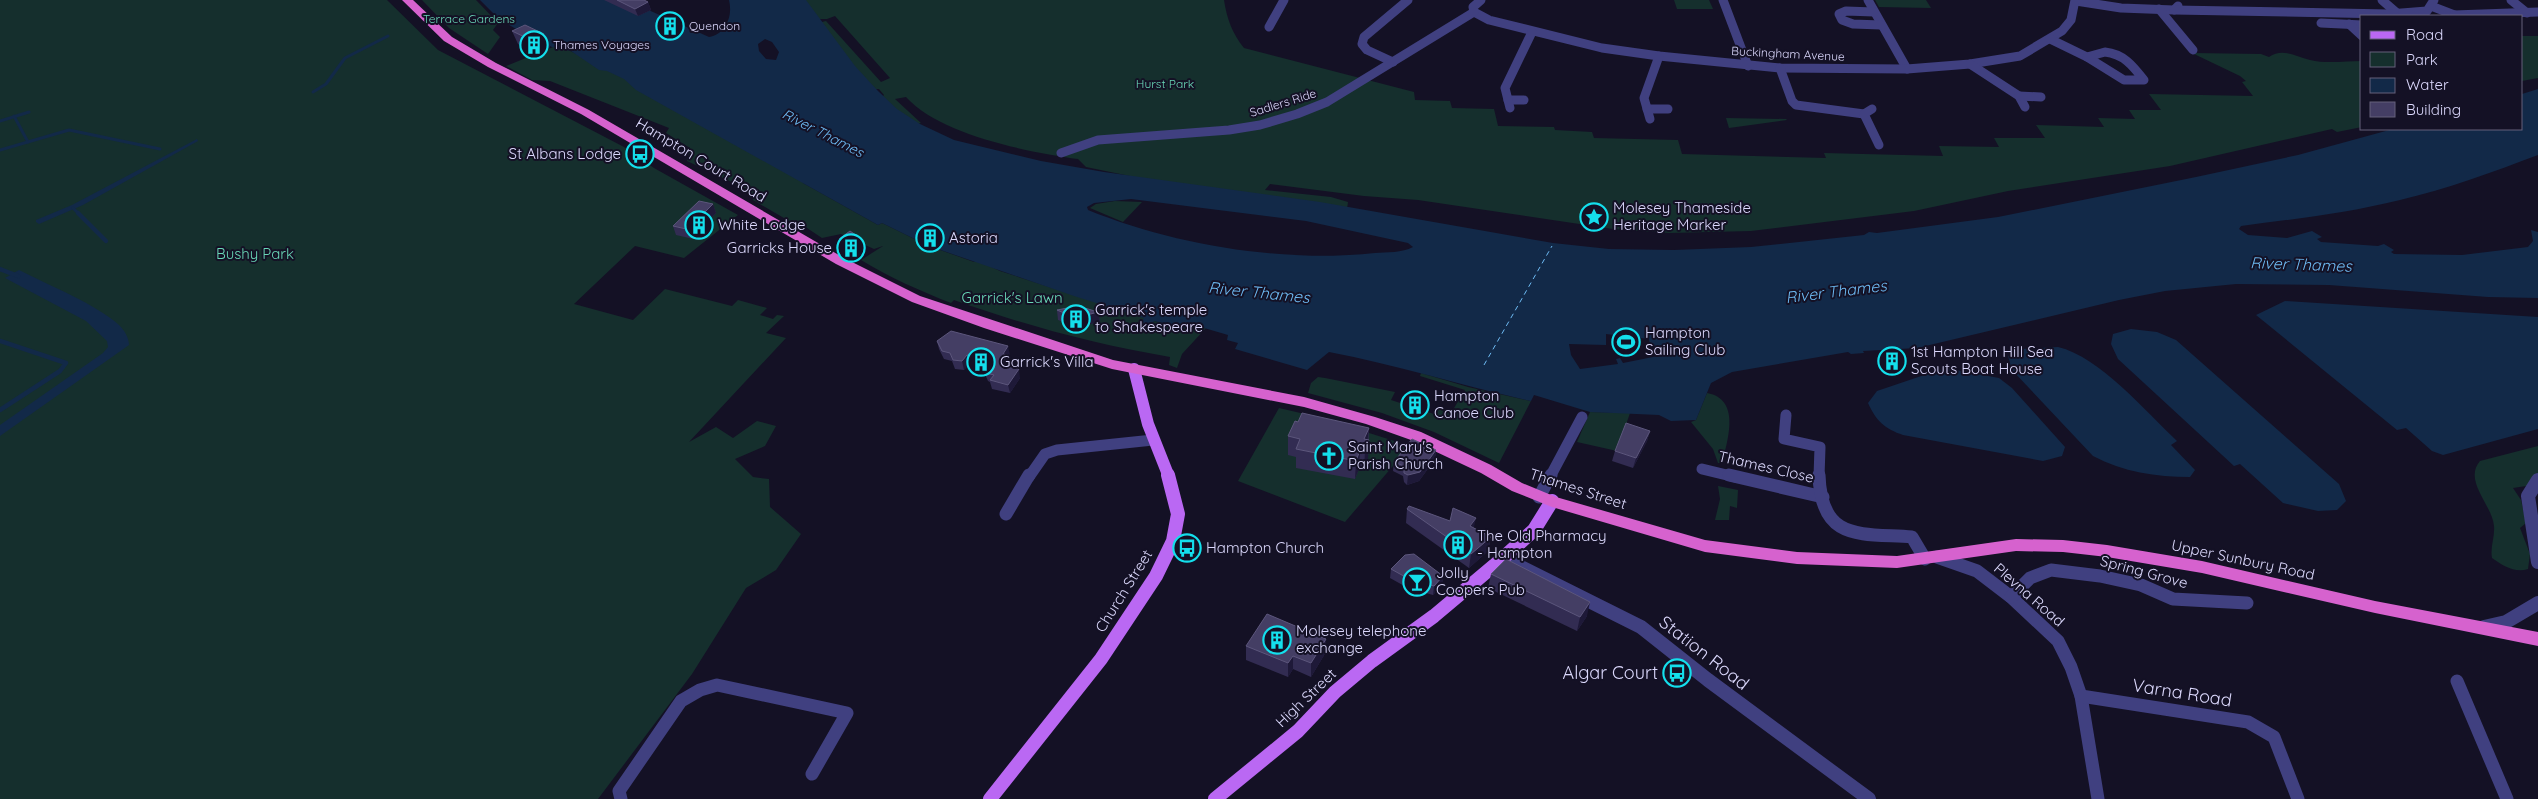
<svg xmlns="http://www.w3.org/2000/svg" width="2538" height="799" font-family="Quicksand,sans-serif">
<rect width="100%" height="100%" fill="#141125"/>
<g fill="#152f2d">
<path d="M0 0H387L438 50 624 147 654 168 738 215 684 258 635 246 574 304 633 320 665 289 732 306 738 300 767 308 760 315 773 319 777 315 784 316 766 333 786 338 689 442 716 427 733 438 757 421 776 426 765 446 735 459 753 477 769 479 770 507 801 534 776 570 746 588 692 674 598 799H0Z"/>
<path d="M422 0H476L498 23 493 30 500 37 488 54 449 28Z"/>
<path d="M794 0H1224C1227 19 1232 33 1244 48L1414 92 1415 100 1450 101 1452 108 1494 109 1498 126 1554 127 1555 130 1592 132 1594 138 1678 140 1682 154 1826 158 1824 153 1943 156 1939 146 1999 147 1994 138H2045L2036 125 2104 127 2098 118 2135 119 2129 110H2161L2149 94 2253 96 2242 82 2246 81 2240 76 2192 53 2261 54 2269 57C2283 47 2296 57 2310 60 2326 64 2346 61 2362 61V127L2337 132 2332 129 2170 166 2008 191 1914 211 1751 231 1669 233 1613 229 1418 200 1364 196 1270 184 1265 190 1331 197 1348 202 1347 209 1159 182 1086 167 1078 159C1028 152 940 135 906 97L895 99 921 123 910 126 878 102 884 95 879 89H856L818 23 826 21 881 82 890 78 835 16 827 19H811Z"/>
<path d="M1674 0H1709L1713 9H1677Z"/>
<path d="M1875 0H1926L1931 8 1879 7Z"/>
<path d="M2522 36H2538V78L2522 81Z"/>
<path d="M558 45 673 101 669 108 686 114 795 178H801L803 183 878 225 882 223 929 246 974 262 977 260 1000 271 1145 318 1139 326 1154 321 1191 329 1194 325 1206 328 1182 354 1177 368 1169 365 1170 357C1094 344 1027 326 954 300L951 303C920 291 889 277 861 260L883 246 874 249 841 234 822 238 801 224 796 225 753 200 751 191 687 161 690 148 666 133 669 128 550 81 532 80 506 66Z"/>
<path d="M1726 118 1786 119 1787 120 1729 128Z"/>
<path d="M1115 201 1142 202 1123 222 1090 208 1096 204Z"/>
<path d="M1421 373 1468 387 1531 401 1499 463 1434 432 1382 413 1308 393 1311 383 1318 377 1325 378 1395 392 1391 400 1434 414 1438 409 1451 413 1465 390 1420 376Z"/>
<path d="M1707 393C1741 399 1728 440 1722 463H1718L1713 449 1691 422 1696 420Z"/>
<path d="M1279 408 1322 418 1410 446 1345 522 1238 481Z"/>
<path d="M1590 412 1630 413 1617 451 1577 442Z"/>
<path d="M2538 446V490L2526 486 2513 488 2521 500 2526 523 2520 528 2530 554 2528 569C2515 573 2503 566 2492 558 2490 547 2495 537 2494 526 2492 504 2463 481 2480 461Z"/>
<path d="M1718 486 1738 490 1737 508 1730 506 1729 520H1715L1720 499Z"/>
</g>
<g fill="#122948" fill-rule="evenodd">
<path d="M480 0H626L709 37C726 34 733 16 729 0H806L855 66 878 91 897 109 920 124 954 140 1041 161 1104 172 1320 202 1553 243 1609 249 1674 250 1751 247 1864 235 1869 232 1877 233 1998 217 2196 177 2298 155 2393 129H2522V94L2538 89V155C2493 172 2447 189 2400 200 2348 213 2294 219 2241 226L2239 229 2248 235 2287 238 2312 231 2322 237 2317 239 2321 242 2378 246 2384 244 2394 250 2391 252 2394 254 2462 255 2528 247 2533 241 2531 230 2538 232V298L2488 297 2329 285 2236 284 2165 291 2119 300 1917 348 1863 351 1864 353 1851 354 1848 352 1732 372 1711 383 1696 420 1671 421 1659 415 1590 412 1534 395 1531 401C1463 386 1397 365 1329 352L1307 370 1235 349 1238 343 1227 340 1228 335 1194 325 1191 329 1154 321 1147 331 1137 329 1144 318 1074 296 929 246 882 223 878 225 636 90 624 79 607 71 599 70 571 51 552 47 521 32 499 19ZM765 39 772 42 779 52 776 60 766 59 759 51 758 44ZM1131 199 1306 221 1408 243 1413 247C1402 253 1387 252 1375 253 1283 263 1174 245 1088 210L1087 207 1094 203ZM1606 334 1649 339 1650 345 1655 347 1672 344 1678 352 1623 363 1620 358 1616 359 1618 364 1580 369 1571 355 1569 344 1606 345Z"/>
<path d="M197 139 198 141 83 205 39 224 36 222V220L72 205Z"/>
<path d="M19 270C48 285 96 304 119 325 125 331 129 338 129 345L0 436V425L103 353 108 347 107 341 86 321 5 278Z"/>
<path d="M2285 301 2538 317V429L2443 455 2432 451 2406 428 2397 430 2256 315Z"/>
<path d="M2131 329 2157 332 2176 340 2339 484 2346 501 2337 510 2318 511 2283 503 2240 464 2234 466 2118 359 2111 344 2113 334Z"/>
<path d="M2058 347C2100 357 2145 411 2177 441L2171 445 2195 470 2190 477C2156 477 2123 472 2093 456L2012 370 2008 356 2022 349Z"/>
<path d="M1945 368 1999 378 2012 388 2065 447 2062 456 2043 461 1903 435C1885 429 1876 421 1868 403L1877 391Z"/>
</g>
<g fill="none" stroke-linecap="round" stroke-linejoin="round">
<g stroke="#122948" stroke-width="3">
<path d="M313 92 326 84 345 58 388 36"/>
<path d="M14 116 28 142"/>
<path d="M0 121 29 112"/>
<path d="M0 150 69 130 160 149"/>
<path d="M73 208 79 214"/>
</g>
<g stroke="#122948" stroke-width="4.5">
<path d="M78 213 106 241"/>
<path d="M0 269 18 276"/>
<path d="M0 341 66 363 60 371 0 410"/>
</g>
<path stroke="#6ebbf4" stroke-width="1" stroke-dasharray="5 4" stroke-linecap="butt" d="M1484 365 1552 246"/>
<g stroke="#404080" stroke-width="9">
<path d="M1723 0 1748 66"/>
<path d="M1868 0 1907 69"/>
<path d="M2382 0 2398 14"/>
<path d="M2511 0 2527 13"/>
<path d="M2076 1 2121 8 2174 10 2178 6"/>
<path d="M2431 6 2457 16"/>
<path d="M2159 9 2193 50"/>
<path d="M2174 10 2389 14 2427 11 2434 0"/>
<path d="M1474 12 1489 20 1602 48 1659 56 1780 68 1907 69 1970 64 2020 56 2062 31 2071 20 2075 0"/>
<path d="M1874 12 1846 11 1839 14 1842 20 1853 24 1881 25"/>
<path d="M2454 15 2538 12"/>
<path d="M2321 23 2362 25"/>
<path d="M2349 24 2362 36"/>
<path d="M1269 27 1284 0"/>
<path d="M2050 39 2087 57"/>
<path d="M2105 52C2124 54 2133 66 2144 80H2124L2087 57Z"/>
<path d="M1393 62 1367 50 1362 44 1364 37 1408 0"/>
<path d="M1970 64 2019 96 2025 107"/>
<path d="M1780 68 1792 101 1796 105 1864 114"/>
<path d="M2019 96 2041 97"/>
<path d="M1508 100H1524"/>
<path d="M1510 108 1505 88 1532 32"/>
<path d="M1647 109H1668"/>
<path d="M1872 109 1864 114 1879 145"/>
<path d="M1650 119 1644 98 1659 56"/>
<path d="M1061 153 1098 140 1229 130 1260 125 1297 114 1327 102 1474 12 1473 7 1481 0"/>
</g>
<g stroke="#404080" stroke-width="11">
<path d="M1786 415 1784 439 1820 447 1819 477"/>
<path d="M1702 469 1735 477"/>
<path d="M1029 477 1045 454 1057 450 1153 440"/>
<path d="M1550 477 1582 417"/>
</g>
<g stroke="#404080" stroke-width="13">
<path d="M1729 475 1823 497"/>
<path d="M1819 475C1821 542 1860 533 1912 537L1925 559"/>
<path d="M1539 497 1551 475"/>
<path d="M1006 514 1029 475"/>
<path d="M1937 557 1977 571 2011 597 2058 641 2071 667 2081 696 2098 799"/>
<path d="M2011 597 2030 578 2051 570 2100 576 2141 585 2173 599 2247 603"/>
<path d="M2457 681 2507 799"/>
<path d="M2081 696 2248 722 2274 737 2298 799"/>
<path d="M621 799 619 791 681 701 700 690 717 685 847 713 812 774"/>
</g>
<g stroke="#404080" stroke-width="14">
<path d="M2538 480 2528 496 2538 562"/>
<path d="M1507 560 1641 627 1708 680 1869 799"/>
<path d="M2484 627 2506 622 2538 603"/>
</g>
<path stroke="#ba68f3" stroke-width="12" d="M1134 369 1148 424 1169 477"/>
<g stroke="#ba68f3" stroke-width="14">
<path d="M990 799 1101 659 1156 576 1173 541 1178 514 1168 475"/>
<path d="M1215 799 1298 731 1335 692 1372 661 1434 616 1503 558 1534 530 1552 501"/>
</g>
<path fill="#d662ce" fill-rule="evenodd" d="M402 0H413L452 37 496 63 589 110 844 258 920 296 1113 360 1304 397 1375 417 1421 432 1491 465 1522 483 1556 497 1705 540 1797 552 1897 556 2016 539 2063 540 2107 545 2202 561 2375 601 2538 632V646L2375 613 2202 573 2107 557 2063 552 2016 551 1897 568 1797 564 1705 552 1552 507 1512 491 1481 473 1411 440 1366 424 1304 407 1112 369 984 328 912 302 836 264 581 114 488 67 444 41Z"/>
</g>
<g fill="#322c52">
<path d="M604 0H644L648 2 651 10 638 16Z"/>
<path d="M512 31 544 34 550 47 536 53 518 44Z"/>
<path d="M713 204 716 213 710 219 712 225 698 240 676 235 673 226Z"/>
<path d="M839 239 863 240 866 249 855 256 841 248Z"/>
<path d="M1057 310 1098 312 1100 322 1077 327 1058 320Z"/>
<path d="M937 341 1010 355 1008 357 1009 364 1007 367 1020 378 1010 393 992 389 990 382 988 381 982 367 969 364 964 370 955 369 952 361 944 359 939 349Z"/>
<path d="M1298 422 1369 428 1368 459 1364 470 1359 469 1355 479 1296 468V457L1288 455V436Z"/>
<path d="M1650 431 1647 441 1633 468 1612 461 1615 451Z"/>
<path d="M1436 450 1435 459 1419 481 1407 485 1404 482 1403 476 1393 471 1394 462Z"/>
<path d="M1407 509 1474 528 1491 537 1488 551 1469 568 1406 523Z"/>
<path d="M1391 569 1443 576 1442 585 1433 595 1408 588 1390 578Z"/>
<path d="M1491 574 1587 616 1577 631 1488 588Z"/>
<path d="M1246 646 1326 652 1311 677 1293 669 1288 677 1246 660Z"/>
</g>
<g fill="#1e1938">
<path d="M648 2 651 10 638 16 635 9Z"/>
<path d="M544 34 550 47 536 53 531 40Z"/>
<path d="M713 204 716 213 710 219 712 225 698 240 695 231 703 214Z"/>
<path d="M863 240 866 249 855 256 852 247Z"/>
<path d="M1098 312 1100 322 1077 327 1076 318Z"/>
<path d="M1008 346 1010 355 1008 357 1009 364 1002 374 1001 365 1003 354Z"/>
<path d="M967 355 969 364 964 370 962 361Z"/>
<path d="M1019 369 1020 378 1010 393 1008 385Z"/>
<path d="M1369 428 1367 444 1369 440 1368 459 1364 470 1365 451 1364 439Z"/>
<path d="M1650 431 1647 441 1633 468 1636 458Z"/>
<path d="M1360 450 1359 469 1355 479 1356 461Z"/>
<path d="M1436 450 1435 459 1419 481 1407 485 1408 475Z"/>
<path d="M1476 518 1473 532 1470 526Z"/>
<path d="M1491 537 1488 551 1469 568 1471 554Z"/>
<path d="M1443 576 1442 585 1433 595 1434 586Z"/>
<path d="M1590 602 1587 616 1577 631 1580 617Z"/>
<path d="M1326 639V652L1311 677V663Z"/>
<path d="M1293 656V669L1288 677V663Z"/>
</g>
<g fill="#443e64" stroke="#5c567c">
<path d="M617 0H644L648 2 635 9Z"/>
<path d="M525 25 544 34 531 40 512 31Z"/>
<path d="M699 201 713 204 703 214 709 216 695 231 673 226Z"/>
<path d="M850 231 863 240 852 247 839 239Z"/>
<path d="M1078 306 1098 312 1076 318 1057 310Z"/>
<path d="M951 331 1008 346 1003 354 1008 355 1001 365 1019 369 1008 385 990 380 994 375 986 373 981 358 967 355 962 361 953 360 950 353 942 351 937 341Z"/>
<path d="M1302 413 1369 428 1364 439 1369 440 1365 451 1360 450 1356 461 1296 449 1300 439 1288 436 1295 421 1298 422Z"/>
<path d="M1626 423 1650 431 1636 458 1615 451Z"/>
<path d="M1412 439 1436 450 1420 472 1408 475 1404 473V466L1394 462Z"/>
<path d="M1409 506 1450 521 1453 508 1476 518 1470 526 1491 537 1471 554 1407 509Z"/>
<path d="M1414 554 1443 576 1434 586 1409 579 1391 569 1405 555Z"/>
<path d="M1506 559 1590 602 1580 617 1491 574Z"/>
<path d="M1267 614 1326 639 1311 663 1293 656 1288 663 1246 646Z"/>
</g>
<defs>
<g id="building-ring" transform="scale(1.4375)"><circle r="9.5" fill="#141125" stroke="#14dfec" stroke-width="1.5"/><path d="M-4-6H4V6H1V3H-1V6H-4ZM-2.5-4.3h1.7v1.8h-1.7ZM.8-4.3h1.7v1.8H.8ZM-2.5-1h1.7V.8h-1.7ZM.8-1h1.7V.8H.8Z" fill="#14dfec"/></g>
<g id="bus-ring" transform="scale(1.4375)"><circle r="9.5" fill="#141125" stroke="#14dfec" stroke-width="1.5"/><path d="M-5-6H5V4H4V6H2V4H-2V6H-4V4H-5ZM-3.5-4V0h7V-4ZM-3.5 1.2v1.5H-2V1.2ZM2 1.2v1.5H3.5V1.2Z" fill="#14dfec"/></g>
<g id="sight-ring" transform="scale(1.4375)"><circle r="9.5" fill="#141125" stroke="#14dfec" stroke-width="1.5"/><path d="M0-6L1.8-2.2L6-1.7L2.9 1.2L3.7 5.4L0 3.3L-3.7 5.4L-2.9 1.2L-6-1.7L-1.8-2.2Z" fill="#14dfec"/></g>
<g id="stadium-ring" transform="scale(1.4375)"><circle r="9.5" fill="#141125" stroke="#14dfec" stroke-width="1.5"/><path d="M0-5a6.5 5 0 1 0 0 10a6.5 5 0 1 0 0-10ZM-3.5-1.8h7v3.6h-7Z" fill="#14dfec"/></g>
<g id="church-ring" transform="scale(1.4375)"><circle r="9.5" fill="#141125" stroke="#14dfec" stroke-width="1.5"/><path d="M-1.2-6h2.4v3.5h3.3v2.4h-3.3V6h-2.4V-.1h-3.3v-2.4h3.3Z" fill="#14dfec"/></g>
<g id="bar-ring" transform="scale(1.4375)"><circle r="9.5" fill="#141125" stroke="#14dfec" stroke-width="1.5"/><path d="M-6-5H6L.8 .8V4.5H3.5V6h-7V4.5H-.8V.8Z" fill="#14dfec"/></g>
</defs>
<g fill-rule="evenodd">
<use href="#building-ring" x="670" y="26"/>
<use href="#building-ring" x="534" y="45"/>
<use href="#bus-ring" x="640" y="154"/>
<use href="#sight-ring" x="1594" y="217"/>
<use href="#building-ring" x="699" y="225"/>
<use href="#building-ring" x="930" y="238"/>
<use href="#building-ring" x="851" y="248"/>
<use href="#building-ring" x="1076" y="319"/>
<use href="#stadium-ring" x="1626" y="342"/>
<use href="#building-ring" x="1892" y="361"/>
<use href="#building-ring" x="981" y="362"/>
<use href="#building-ring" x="1415" y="405"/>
<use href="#church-ring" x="1329" y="456"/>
<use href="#building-ring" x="1458" y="545"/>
<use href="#bus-ring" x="1187" y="548"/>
<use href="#bar-ring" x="1417" y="582"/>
<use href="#building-ring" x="1277" y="640"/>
<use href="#bus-ring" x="1677" y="673"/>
</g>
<g text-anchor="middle" stroke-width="4" stroke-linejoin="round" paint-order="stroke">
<g font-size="12" fill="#69d7b7" stroke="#141125">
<text x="469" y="23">Terrace Gardens</text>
<text x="1165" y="88">Hurst Park</text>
</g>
<g font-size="12" fill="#dbd8fc" stroke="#141125" text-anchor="start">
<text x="689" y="30">Quendon</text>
<text x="553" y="49">Thames Voyages</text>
</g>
<g font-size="12" fill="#dbd8fc" stroke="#141125">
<text transform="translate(1788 54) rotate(3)" y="4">Buckingham Avenue</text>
<text transform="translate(1283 103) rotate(-17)" y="4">Sadlers Ride</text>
</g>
<g font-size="14" font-style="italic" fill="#6ebbf4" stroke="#141125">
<text transform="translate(823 133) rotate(27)" y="5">River Thames</text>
</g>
<g font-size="15" fill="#dbd8fc" stroke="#141125" text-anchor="start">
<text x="621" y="159" text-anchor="end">St Albans Lodge</text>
<text x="1613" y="213">Molesey Thameside<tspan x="1613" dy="17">Heritage Marker</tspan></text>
<text x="718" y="230">White Lodge</text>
<text x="949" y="243">Astoria</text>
<text x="832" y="253" text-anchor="end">Garricks House</text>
<text x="1095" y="315">Garrick's temple<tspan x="1095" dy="17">to Shakespeare</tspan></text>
<text x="1645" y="338">Hampton<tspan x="1645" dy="17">Sailing Club</tspan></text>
<text x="1911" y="357">1st Hampton Hill Sea<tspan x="1911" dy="17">Scouts Boat House</tspan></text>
<text x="1000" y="367">Garrick's Villa</text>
<text x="1434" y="401">Hampton<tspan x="1434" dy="17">Canoe Club</tspan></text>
<text x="1348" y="452">Saint Mary's<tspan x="1348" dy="17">Parish Church</tspan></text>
<text x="1477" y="541">The Old Pharmacy<tspan x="1477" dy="17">- Hampton</tspan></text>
<text x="1206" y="553">Hampton Church</text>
<text x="1436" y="578">Jolly<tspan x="1436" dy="17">Coopers Pub</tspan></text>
<text x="1296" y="636">Molesey telephone<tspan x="1296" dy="17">exchange</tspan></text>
</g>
<g font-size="15" fill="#dbd8fc" stroke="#141125">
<text transform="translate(701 160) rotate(31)" y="5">Hampton Court Road</text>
<text transform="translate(1766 467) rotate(13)" y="5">Thames Close</text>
<text transform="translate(1578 489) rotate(18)" y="5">Thames Street</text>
<text transform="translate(2243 560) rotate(12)" y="5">Upper Sunbury Road</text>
<text transform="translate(2144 572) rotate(15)" y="5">Spring Grove</text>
<text transform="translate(1124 591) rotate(-58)" y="5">Church Street</text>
<text transform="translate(2029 595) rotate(41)" y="5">Plevna Road</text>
<text transform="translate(1306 698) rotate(-44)" y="5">High Street</text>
</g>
<g font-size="15" fill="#69d7b7" stroke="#141125">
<text x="255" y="259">Bushy Park</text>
<text x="1012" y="303">Garrick's Lawn</text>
</g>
<g font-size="16" font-style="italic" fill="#6ebbf4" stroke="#141125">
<text transform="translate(2301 264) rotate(2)" y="6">River Thames</text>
<text transform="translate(1836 291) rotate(-7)" y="6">River Thames</text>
<text transform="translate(1259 292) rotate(6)" y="6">River Thames</text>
</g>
<g font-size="18" fill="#dbd8fc" stroke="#141125">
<text transform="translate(1704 653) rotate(38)" y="6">Station Road</text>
<text transform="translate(2182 693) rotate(9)" y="6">Varna Road</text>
</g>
<g font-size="18" fill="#dbd8fc" stroke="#141125" text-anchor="end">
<text x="1658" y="679">Algar Court</text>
</g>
</g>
<rect x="2360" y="15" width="162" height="115" fill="#141125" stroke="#64617b"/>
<rect x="2370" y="31" width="25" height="8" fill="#ba68f3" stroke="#64617b"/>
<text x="2406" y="40" font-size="15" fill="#dbd8fc">Road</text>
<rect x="2370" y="52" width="25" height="15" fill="#152f2d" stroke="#64617b"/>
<text x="2406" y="65" font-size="15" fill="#dbd8fc">Park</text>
<rect x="2370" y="78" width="25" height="15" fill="#122948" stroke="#64617b"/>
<text x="2406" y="90" font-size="15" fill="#dbd8fc">Water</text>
<rect x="2370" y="102" width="25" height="15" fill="#443e64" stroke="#64617b"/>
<text x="2406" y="115" font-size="15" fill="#dbd8fc">Building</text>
</svg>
